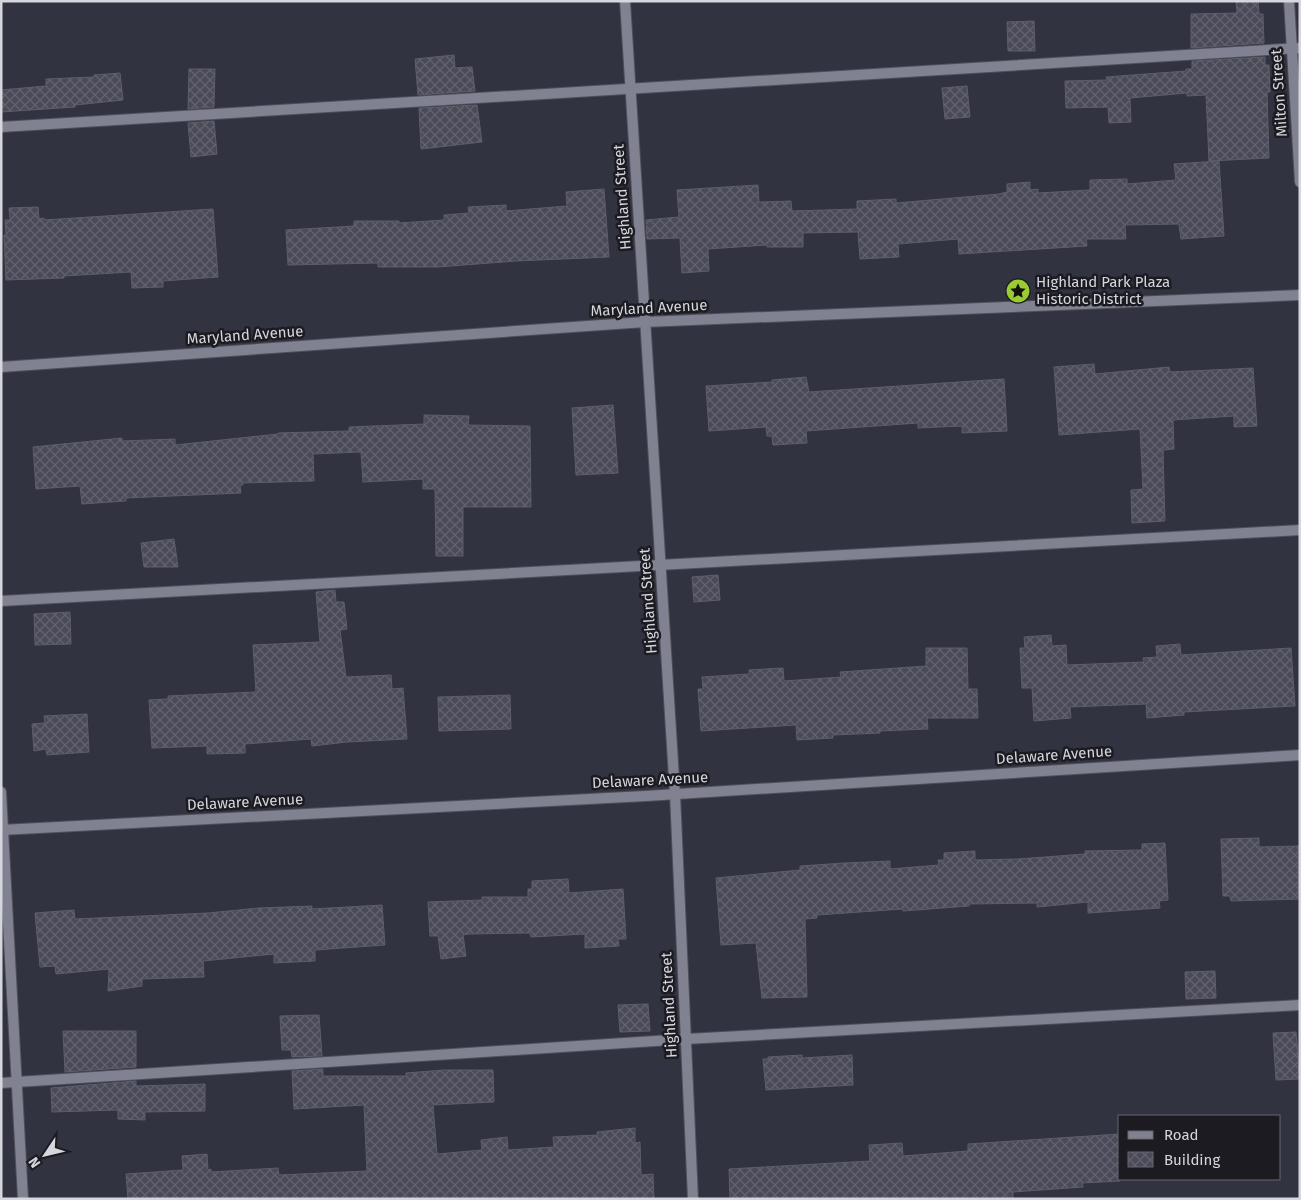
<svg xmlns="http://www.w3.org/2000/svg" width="1301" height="1200" font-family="'Fira Sans',sans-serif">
	<defs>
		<pattern id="building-cross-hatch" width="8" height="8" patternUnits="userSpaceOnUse" patternTransform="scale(1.25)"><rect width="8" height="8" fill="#4a4a58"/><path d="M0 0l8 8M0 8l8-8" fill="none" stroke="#636370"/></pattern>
	</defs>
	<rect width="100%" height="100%" fill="#323340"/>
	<g fill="url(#building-cross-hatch)" stroke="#5d5e6c">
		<polygon points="1236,1 1258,1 1259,14 1263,14 1264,43 1191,48 1191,14 1237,13"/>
		<polygon points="1034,21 1035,51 1008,51 1007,22"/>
		<polygon points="454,55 455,68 472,67 475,91 418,95 415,59"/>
		<polygon points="1265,57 1265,65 1269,65 1270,92 1267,92 1269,158 1209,161 1206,95 1187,96 1187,93 1130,98 1131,122 1109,123 1108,107 1066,108 1065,81 1107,80 1106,77 1186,71 1186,69 1192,69 1192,61"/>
		<polygon points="189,69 215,69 214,107 188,109"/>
		<polygon points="120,73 123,100 75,105 75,107 1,112 1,90 46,86 46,79 94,77 94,75"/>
		<polygon points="967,86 970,117 945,119 942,88"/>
		<polygon points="477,105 482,142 421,149 419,108"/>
		<polygon points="214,121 217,154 191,157 188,123"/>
		<polygon points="1219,161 1224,236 1181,239 1179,224 1125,225 1126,239 1086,239 1087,246 959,254 958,239 898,244 899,257 860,259 858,232 803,233 803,247 767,247 767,245 708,249 709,271 682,273 680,238 647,239 646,220 679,217 677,190 758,185 759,202 791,201 792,211 857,209 857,201 896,199 896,203 999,194 1007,192 1007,184 1030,182 1030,190 1038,189 1038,193 1090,190 1090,180 1127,179 1127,184 1176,180 1174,164"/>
		<polygon points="604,189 609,257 516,261 438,267 378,267 378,263 288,265 286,230 354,226 354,221 399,221 399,223 444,220 444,215 469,213 468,207 506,205 506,211 567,206 566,192"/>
		<polygon points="38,207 39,219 44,218 44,220 213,209 218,277 163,281 163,287 132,288 131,272 64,276 64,278 6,280 4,235 6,235 5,220 10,220 9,208"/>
		<polygon points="1094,364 1095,374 1169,367 1170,372 1253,368 1257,426 1234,427 1234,416 1173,420 1174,449 1163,450 1165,521 1132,523 1131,490 1143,489 1140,429 1059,435 1054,367"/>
		<polygon points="806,377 809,392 1004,379 1007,431 962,433 962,426 918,428 918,423 806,431 807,443 773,445 772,436 767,436 766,427 709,431 706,386 772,382 772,380"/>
		<polygon points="613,405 618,473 576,475 572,408"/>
		<polygon points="424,415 469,416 468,425 530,426 531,507 463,507 463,556 436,556 435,489 423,489 423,479 363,482 361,452 313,454 314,481 242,483 243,485 240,485 241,493 126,498 126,501 82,504 80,486 36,489 33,447 122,438 122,441 175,439 175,445 278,434 278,433 349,431 349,427 424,424"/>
		<polygon points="174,539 178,567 144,567 141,543"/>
		<polygon points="718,575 720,600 694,602 692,577"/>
		<polygon points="335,590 336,602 344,602 347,629 340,630 346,677 391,675 392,689 403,688 407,739 347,742 312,746 311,739 245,744 245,753 207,754 207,746 152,748 149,700 168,699 168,696 256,692 253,645 320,642 316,592"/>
		<polygon points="70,612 71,644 35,645 34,614"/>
		<polygon points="1051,635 1052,646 1066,645 1067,665 1144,662 1143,658 1157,657 1156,646 1180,644 1181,655 1291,648 1295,706 1184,712 1184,715 1147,718 1146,704 1070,707 1071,718 1034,721 1032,688 1022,688 1020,648 1025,648 1024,637"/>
		<polygon points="926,648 967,648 968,689 977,689 978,718 927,718 928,729 880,731 880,733 833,735 833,738 797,740 796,725 701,731 698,689 703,689 702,677 749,674 749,670 783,668 784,681 841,677 840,672 926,666"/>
		<polygon points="510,695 511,729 439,731 438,697"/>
		<polygon points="87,714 89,752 47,755 46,749 34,751 32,724 45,723 44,716"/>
		<polygon points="1259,838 1259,847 1300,846 1300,899 1231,901 1230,896 1223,896 1221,839"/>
		<polygon points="1165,843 1168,900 1159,901 1160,908 1088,913 1088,902 1037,907 1037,903 969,904 969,906 903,911 903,909 817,915 817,918 805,919 807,997 762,998 756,943 721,945 716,878 800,870 800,866 845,863 890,861 890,869 939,865 938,860 944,860 944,853 975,851 975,860 1018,859 1085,854 1085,851 1142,850 1142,844"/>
		<polygon points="568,879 569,893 623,889 626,939 618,939 619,946 585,948 585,934 531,937 530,933 469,934 463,935 466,956 441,959 438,936 430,936 428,902 482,900 482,897 528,897 528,889 532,889 532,881"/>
		<polygon points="382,905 385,945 315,950 315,961 274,963 274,954 203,961 204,977 142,979 142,986 108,991 109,969 56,974 55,966 40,967 35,913 74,910 75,919 208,913 259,908 312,906 312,909"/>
		<polygon points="1215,971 1216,998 1186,999 1185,972"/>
		<polygon points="648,1004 650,1031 620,1032 618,1005"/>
		<polygon points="319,1015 322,1056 292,1057 291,1050 282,1050 280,1016"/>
		<polygon points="63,1031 136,1031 136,1067 65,1072"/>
		<polygon points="1296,1032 1300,1079 1276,1080 1273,1033"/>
		<polygon points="802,1055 802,1058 852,1055 853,1085 766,1090 763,1059 768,1059 768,1057"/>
		<polygon points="323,1069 323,1076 406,1076 406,1073 444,1070 493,1070 494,1102 433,1105 437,1154 482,1150 481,1140 507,1137 508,1150 554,1147 553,1137 598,1135 597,1132 635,1128 635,1143 640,1142 641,1175 653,1174 654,1199 128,1199 126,1174 183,1170 182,1156 207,1154 208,1170 211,1169 211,1172 278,1168 279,1175 367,1171 364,1105 294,1109 292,1071"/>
		<polygon points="136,1081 136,1086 205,1084 205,1111 145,1112 145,1120 118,1119 118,1110 52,1112 51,1088"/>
		<polygon points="1120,1134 1120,1181 1082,1183 1083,1187 1013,1192 1013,1199 730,1199 729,1169 870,1161 869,1145 902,1143 903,1156 968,1151 968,1144"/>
	</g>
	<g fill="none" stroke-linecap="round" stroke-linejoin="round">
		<defs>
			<g id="lane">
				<polyline points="1,127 1300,48"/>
				<polyline points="1,601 1300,530"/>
				<polyline points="1,1083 686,1039 1300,1005"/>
			</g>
			<g id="street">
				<polyline points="625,1 675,794 693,1199"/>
				<polyline points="1289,1 1300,182"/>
				<polyline points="1,367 645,322 1300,295"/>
				<polyline points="1,792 23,1199"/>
				<polyline points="1,830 646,796 1300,755"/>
			</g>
		</defs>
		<use href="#lane" stroke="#4f4f5a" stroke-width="12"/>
		<use href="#street" stroke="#4f4f5a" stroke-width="12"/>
		<use href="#lane" stroke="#818291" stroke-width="10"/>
		<use href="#street" stroke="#818291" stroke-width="10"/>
	</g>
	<defs>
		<symbol id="sight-disc" viewBox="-11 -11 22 22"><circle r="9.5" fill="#9bcb32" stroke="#1b1b21"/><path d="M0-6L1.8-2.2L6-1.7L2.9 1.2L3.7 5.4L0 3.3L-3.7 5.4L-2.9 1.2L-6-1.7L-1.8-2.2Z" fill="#111"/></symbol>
	</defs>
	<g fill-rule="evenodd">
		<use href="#sight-disc" x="1004" y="277" width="28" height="28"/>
	</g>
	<g text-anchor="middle" stroke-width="5" stroke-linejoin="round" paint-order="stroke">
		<g font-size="15" fill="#d6d6de" stroke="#1b1b21">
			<text transform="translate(1279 93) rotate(-94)" y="5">Milton Street</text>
			<text transform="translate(622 197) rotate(-94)" y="5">Highland Street</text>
			<text transform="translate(649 308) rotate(-3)" y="5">Maryland Avenue</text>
			<text transform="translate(245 335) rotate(-4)" y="5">Maryland Avenue</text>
			<text transform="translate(648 601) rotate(-94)" y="5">Highland Street</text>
			<text transform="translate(1054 755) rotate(-4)" y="5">Delaware Avenue</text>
			<text transform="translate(650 780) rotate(-3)" y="5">Delaware Avenue</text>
			<text transform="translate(245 802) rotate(-3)" y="5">Delaware Avenue</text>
			<text transform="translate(669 1005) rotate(-93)" y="5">Highland Street</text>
		</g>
		<g font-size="15" fill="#d6d6de" stroke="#1b1b21" text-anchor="start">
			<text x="1036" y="287">Highland Park Plaza<tspan x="1036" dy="17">Historic District</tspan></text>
		</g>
	</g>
	<rect width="1301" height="1200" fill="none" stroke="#d6d6de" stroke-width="5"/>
	<rect x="1118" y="1115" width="162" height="65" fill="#1b1b21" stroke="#66666d"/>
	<rect x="1128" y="1131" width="25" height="8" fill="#818291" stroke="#66666d"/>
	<text x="1164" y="1140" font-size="15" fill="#d6d6de">Road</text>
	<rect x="1128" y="1152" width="25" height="15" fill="url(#building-cross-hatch)" stroke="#66666d"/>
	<text x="1164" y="1165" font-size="15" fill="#d6d6de">Building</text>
	<g transform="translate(45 1155) rotate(235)" stroke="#1b1b21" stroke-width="4" paint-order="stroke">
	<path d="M0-4L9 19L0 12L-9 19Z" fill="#d6d6de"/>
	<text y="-8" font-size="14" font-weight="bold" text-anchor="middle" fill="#d6d6de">N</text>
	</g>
</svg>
